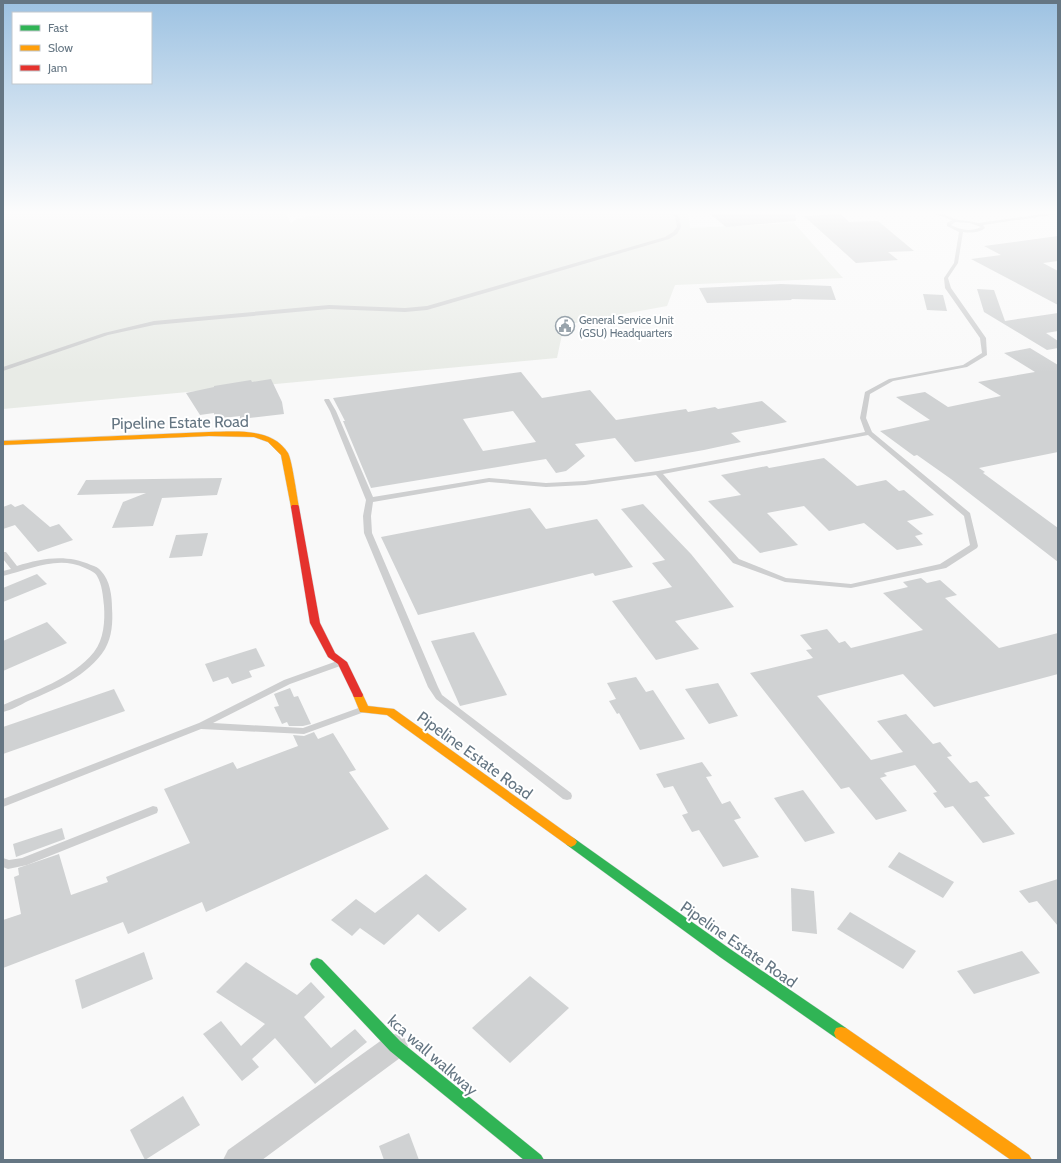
<svg xmlns="http://www.w3.org/2000/svg" width="1061" height="1163" font-family="Cabin,sans-serif">
	<rect width="100%" height="100%" fill="#f9f9f9"/>
	<polygon fill="#e8ebe6" points="3,211 285,211 291,223 298,218 345,211 688,211 690,228 794,223 843,278 675,285 667,306 564,325 557,358 3,409"/>
	<g fill="#d0d2d3" fill-rule="evenodd">
		<polygon points="705,210 795,210 796,221 726,227"/>
		<polygon points="841,214 849,222 878,221 914,251 888,252 898,260 856,263 804,216"/>
		<polygon points="1058,236 1058,261 1043,263 1058,271 1058,305 971,259 1001,255 984,246"/>
		<polygon points="781,284 831,286 836,300 791,299 792,300 707,303 699,288"/>
		<polygon points="977,289 994,290 1005,321 1058,313 1058,331 1046,333 1058,341 1058,348 1047,350 984,312"/>
		<polygon points="923,294 943,295 947,311 927,310"/>
		<polygon points="1030,348 1058,365 1058,452 979,468 985,472 983,473 1058,528 1058,562 951,479 917,455 914,456 880,431 930,420 896,397 925,392 948,407 1001,396 978,382 1035,372 1004,353"/>
		<path d="M521,372l21,26 48,-8 26,30 70,-11 2,3 27,-5 3,2 44,-8 25,21 -56,11 10,9 -37,8 -69,12 -20,-24 -40,6 10,12 -19,15 -10,2 -10,-14 -175,29 -28,-67h2l-12,-23zM513,411l23,31 -53,9 -20,-32z"/>
		<polygon points="271,379 282,402 284,414 240,419 240,416 214,419 214,413 200,415 186,393 214,387 214,386 251,380 252,382"/>
		<polygon points="824,458 857,486 886,480 899,491 904,490 934,515 907,521 923,534 915,536 923,545 897,550 864,523 829,531 804,506 767,513 798,545 760,553 708,501 741,495 721,475 767,466 769,468"/>
		<polygon points="222,478 217,495 162,498 153,526 112,528 123,502 146,493 77,495 86,480"/>
		<polygon points="11,504 15,507 23,504 50,527 59,524 73,540 38,552 15,525 3,529 3,507"/>
		<polygon points="643,504 691,554 734,607 675,621 699,649 656,660 612,601 672,587 652,563 665,560 621,509"/>
		<polygon points="530,508 546,529 597,519 633,567 595,576 593,573 418,615 381,537"/>
		<polygon points="208,533 202,556 169,558 176,535"/>
		<polygon points="37,574 47,584 3,602 3,588"/>
		<polygon points="921,578 927,583 940,580 957,595 945,598 999,648 1058,633 1058,674 934,707 903,674 817,696 818,697 871,760 903,752 877,721 906,714 933,744 940,742 952,756 947,757 970,783 977,781 990,796 984,797 1015,834 983,843 953,806 945,808 933,793 937,792 915,765 884,773 887,776 880,778 907,811 876,820 849,787 841,789 750,673 813,658 806,650 812,649 800,635 827,629 839,643 845,641 851,648 923,630 883,593 908,587 903,582"/>
		<polygon points="47,622 67,643 3,671 3,641"/>
		<polygon points="474,632 507,695 460,706 431,641"/>
		<polygon points="256,648 265,666 249,671 252,677 232,684 228,677 213,682 205,664"/>
		<polygon points="636,677 646,692 653,690 685,739 640,750 619,713 617,714 609,701 616,699 607,683"/>
		<polygon points="718,683 738,716 709,724 685,689"/>
		<polygon points="290,688 294,697 298,696 311,724 303,726 289,726 287,722 282,724 274,707 279,706 274,694"/>
		<polygon points="114,689 125,711 3,754 3,727"/>
		<polygon points="314,732 318,739 333,733 356,770 349,772 389,829 206,912 202,902 128,934 123,922 3,968 3,920 21,914 14,877 19,875 18,868 59,854 71,895 108,882 106,877 190,843 164,789 233,762 237,769 298,746 293,735 304,736"/>
		<polygon points="702,762 712,776 706,777 722,804 730,801 741,818 734,820 759,857 723,867 699,830 692,832 682,815 688,813 673,786 664,788 656,774"/>
		<polygon points="803,790 835,833 805,842 774,798"/>
		<polygon points="62,828 65,839 16,857 13,844"/>
		<polygon points="899,852 954,882 943,898 888,867"/>
		<polygon points="426,874 467,909 439,932 418,914 384,945 360,928 352,936 331,920 356,899 375,913"/>
		<polygon points="1058,879 1058,926 1037,901 1029,903 1019,891"/>
		<polygon points="791,888 814,891 817,934 792,931"/>
		<polygon points="850,912 916,951 903,969 837,929"/>
		<polygon points="1022,951 1040,973 974,994 957,971"/>
		<polygon points="144,952 153,979 82,1009 75,980"/>
		<polygon points="246,962 297,995 311,982 325,997 304,1017 331,1048 355,1029 367,1042 315,1084 275,1038 252,1059 259,1067 242,1081 203,1034 221,1021 241,1046 265,1024 216,992"/>
		<polygon points="530,976 569,1008 510,1063 472,1028"/>
		<polygon points="183,1096 200,1125 145,1160 130,1130"/>
		<polygon points="409,1133 419,1160 384,1160 379,1146"/>
	</g>
	<g fill="none" stroke-linecap="round" stroke-linejoin="round">
		<defs>
			<g id="fast">
				<polygon points="571,837 575,839 730,949 846,1028 848,1033 846,1038 841,1039 836,1038 720,957 567,845 565,842 567,839"/>
				<polygon points="317,958 322,960 400,1041 541,1155 544,1160 524,1160 390,1051 312,968 310,964 312,960"/>
			</g>
			<g id="slow">
				<path d="M209,432c26,0 63,-5 79,21 4,7 9,44 11,54l-1,2h-6l-1,-2 -10,-52 -13,-13 -14,-5 -45,-1 -206,9v-4z"/>
				<polygon points="358,692 362,693 368,706 394,709 575,839 577,842 575,845 571,847 567,845 387,715 360,712 353,695 354,693"/>
				<polygon points="841,1027 846,1028 1029,1155 1032,1160 1011,1160 836,1038 834,1033 836,1028"/>
			</g>
			<polygon id="jam" points="292,505 298,505 299,507 320,623 335,653 347,662 363,695 362,697 354,697 338,664 328,657 310,623 291,507"/>
		</defs>
		<use href="#fast" stroke="#d5d6d7" stroke-width="1"/>
		<use href="#slow" stroke="#d5d6d7" stroke-width="1"/>
		<use href="#jam" stroke="#d5d6d7" stroke-width="1"/>
		<g fill="#cecfd0" fill-rule="evenodd">
			<polygon points="670,211 674,211 679,217 681,227 677,234 669,239 427,310 405,312 329,309 154,325 108,335 3,371 3,367 104,333 154,321 329,305 405,308 427,306 665,237 673,232 677,227 675,217"/>
			<path d="M927,211c10,-2 21,6 31,9 7,1 13,1 20,3l80,-11v2l-75,11 2,3c-6,5 -14,5 -22,4l-5,31 -10,15 3,10 35,50 1,17 -20,12 -74,14 -23,13 -4,24 6,14 98,81 8,33 -1,2 -31,20 -95,20 -66,-6 -52,-19 -77,-88 -71,10 -39,2 -57,-5 -116,20 -2,14 1,17 66,154 4,8 129,98 1,3 -1,3 -4,1 -4,-1 -127,-100 -8,-12 -64,-154 -1,-17 3,-16 -36,-89 -6,-11 1,-1h4l7,12 37,86 116,-19 57,5 39,-2 73,-10 207,-39 -5,-14 5,-26 24,-13 74,-14 19,-12 -2,-15 -35,-50 -1,-10 10,-15 5,-31 -12,-6v-3l5,-3zM955,222l15,1 11,4c-10,5 -21,3 -30,-2zM868,435l96,81 6,29 -30,19 -89,20 -65,-6 -47,-19 -76,-85z"/>
			<path d="M3,552h3l11,14c25,-8 50,-12 74,-1 4,1 8,3 10,6 9,9 11,25 11,37 1,14 0,29 -7,41 -17,27 -49,40 -77,52 -8,4 -16,9 -25,11v-7c31,-14 69,-26 91,-53 10,-13 11,-31 10,-46 -1,-10 -2,-22 -7,-30 -2,-4 -8,-6 -12,-8 -28,-13 -55,2 -82,8v-5l8,-2 -8,-10z"/>
			<polygon points="340,660 343,661 344,663 343,665 290,684 213,723 303,728 364,706 367,707 369,709 367,711 304,734 201,729 3,807 3,799 199,723 284,680"/>
			<polygon points="153,806 157,807 158,810 157,813 27,865 8,869 3,867 3,858 9,860 22,858"/>
		</g>
		<polygon fill="#cecfd0" fill-rule="evenodd" points="395,1034 404,1037 408,1046 404,1055 262,1160 223,1160 228,1150 386,1037"/>
		<use href="#fast" fill="#30b455" fill-rule="evenodd"/>
		<use href="#slow" fill="#ff9f0a" fill-rule="evenodd"/>
		<use href="#jam" fill="#e5322d" fill-rule="evenodd"/>
	</g>
	<linearGradient id="sky" x2="0" y2="1"><stop stop-color="#9dc2e2"/><stop offset="0.57" stop-color="#fcfcfc"/><stop offset="1" stop-color="#fcfcfc" stop-opacity="0"/></linearGradient>
	<rect width="1061" height="373" fill="url(#sky)"/>
	<defs>
		<symbol id="civic-ring" viewBox="-11 -11 22 22"><circle r="9.5" fill="#fff" stroke="#99a4ac" stroke-width="1.5"/><path d="M-.6-6.5H3V-4.5H.6V-3L4-1V1h2V6H-6V1h2V-1L-.6-3ZM-1.2 2.5V6h2.4V2.5Z" fill="#99a4ac"/></symbol>
	</defs>
	<g fill-rule="evenodd">
		<use href="#civic-ring" x="554" y="315" width="22" height="22"/>
	</g>
	<g text-anchor="middle" stroke-width="4" stroke-linejoin="round" paint-order="stroke">
		<g font-size="11" fill="#657683" stroke="#fff" text-anchor="start">
			<text x="579" y="324">General Service Unit<tspan x="579" dy="13">(GSU) Headquarters</tspan></text>
		</g>
		<g font-size="16" fill="#657683" stroke="#fff">
			<text transform="translate(180 422) rotate(-1)" y="6">Pipeline Estate Road</text>
			<text transform="translate(475 755) rotate(36)" y="6">Pipeline Estate Road</text>
			<text transform="translate(739 944) rotate(35)" y="6">Pipeline Estate Road</text>
			<text transform="translate(433 1055) rotate(41)" y="6">kca wall walkway</text>
		</g>
	</g>
	<rect width="1061" height="1163" fill="none" stroke="#657683" stroke-width="8"/>
	<rect x="12" y="12" width="140" height="72" fill="#ffffff" stroke="#c1c8cd"/>
	<rect x="20" y="25" width="20" height="6" fill="#30b455" stroke="#c1c8cd"/>
	<text x="48" y="32" font-size="12" fill="#657683">Fast</text>
	<rect x="20" y="45" width="20" height="6" fill="#ff9f0a" stroke="#c1c8cd"/>
	<text x="48" y="52" font-size="12" fill="#657683">Slow</text>
	<rect x="20" y="65" width="20" height="6" fill="#e5322d" stroke="#c1c8cd"/>
	<text x="48" y="72" font-size="12" fill="#657683">Jam</text>
</svg>
